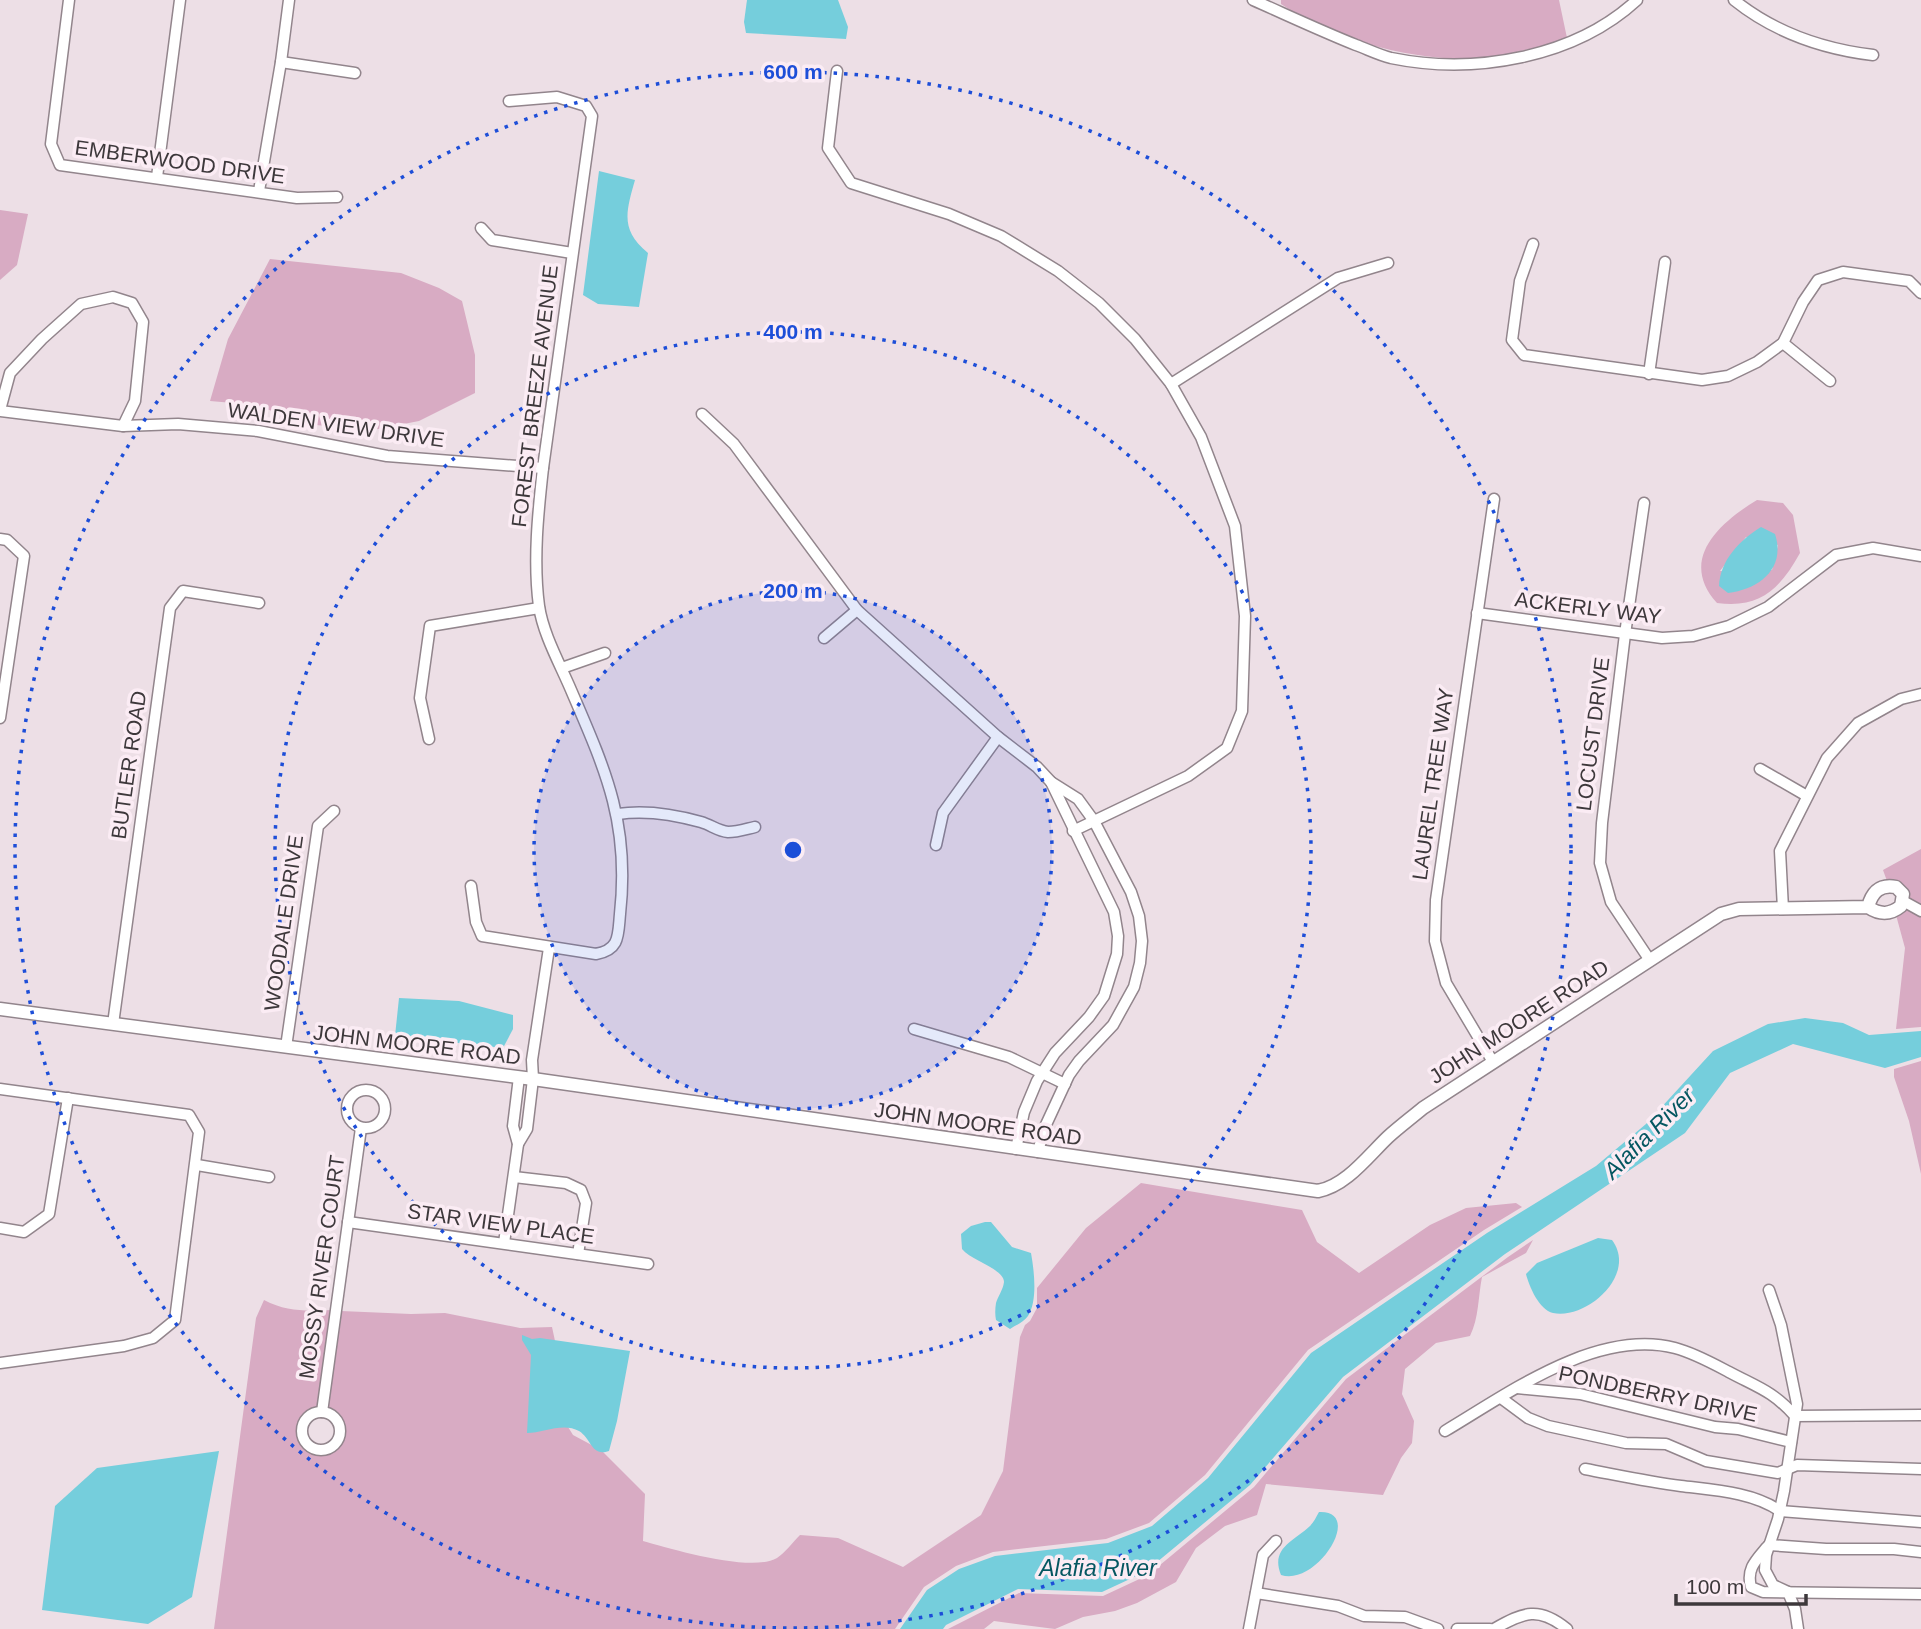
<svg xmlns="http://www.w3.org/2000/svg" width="1921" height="1629" font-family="Helvetica,sans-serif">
	<rect width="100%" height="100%" fill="#eddfe6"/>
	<g fill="#d8abc3" fill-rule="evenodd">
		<path d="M1281,0h278l8,38c-11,6 -24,8 -37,11 -15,3 -31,8 -47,9 -66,5 -147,-17 -202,-54z"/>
		<polygon points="0,210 28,214 17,265 0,280"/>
		<polygon points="270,259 401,273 439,288 462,301 475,355 475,393 419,421 373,430 304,424 257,405 210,401 228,339"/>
		<path d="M1757,500l26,3 10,12 7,38c-20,36 -40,56 -83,50 -39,-43 2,-80 40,-103zM1746,537l32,8 -6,25 -52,1z"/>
		<polygon points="1921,849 1921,1027 1896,1029 1905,948 1896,915 1906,908 1887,881 1883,870"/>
		<polygon points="1921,1061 1921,1174 1909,1121 1894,1077 1894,1069"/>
		<path d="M1141,1183l161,27 15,32 42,31 71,-48 36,-17 50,-5 6,4 -38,23 -176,120 -103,125 -56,48 -43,16 -113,13 -37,14 -32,21 -29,42h-681l42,-311 8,-18c23,12 42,11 67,10l-13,98 -11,4 -9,14 2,17c21,26 56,6 41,-25l-13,-9 13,-98 70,3 34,-1 75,15 32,-1 11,51 -3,36 13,21 28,15 44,44 -2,47c28,8 109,32 134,17 8,-5 16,-16 23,-23l38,3 65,29 78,-52 22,-44 17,-134 5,-12 5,-4 7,-13v-20l49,-60z"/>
		<path d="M1533,1240l-7,13 -44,24c-4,20 -3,41 -12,59l-34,7 -31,26 -3,25 12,27 -2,22 -11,15 -18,37 -117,-11 -9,31 -32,11 -29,22 -20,34 -39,21 -22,8 -32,6 -28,12 -61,-8 -10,8h-36l71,-36 84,3 45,-21 106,-88 92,-108 162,-122z"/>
	</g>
	<g fill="#75cedc">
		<polygon points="747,0 838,0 848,27 846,39 746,33 744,22"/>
		<path d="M599,171l36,9c-9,32 -15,50 13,73l-9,54 -41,-3 -15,-9z"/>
		<path d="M1761,527l14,7c11,34 -15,55 -47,59l-9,-7c1,-26 21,-46 42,-59z"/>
		<polygon points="399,998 459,1001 513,1015 513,1029 503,1048 395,1036"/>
		<polygon points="1805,1018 1843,1023 1869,1035 1921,1031 1921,1057 1885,1068 1793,1044 1730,1073 1685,1133 1505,1254 1343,1377 1250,1485 1145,1572 1102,1592 1018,1589 946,1625 943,1629 900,1629 927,1590 959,1569 995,1556 1108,1543 1152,1526 1208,1478 1311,1353 1487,1233 1596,1166 1646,1124 1713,1051 1768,1024"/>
		<path d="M985,1222h6l21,25 19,6c3,17 7,47 -3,63 -4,6 -12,9 -18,13l-14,-9c-1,-5 -1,-11 0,-17 2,-7 7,-13 8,-21 0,-13 -32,-21 -42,-33l-1,-15 10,-8z"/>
		<path d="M1598,1238l14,2c26,35 -26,80 -59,73 -14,-3 -24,-27 -27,-39l11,-11z"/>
		<path d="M522,1335l10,4 8,-1 90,13 -13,70 -8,30c-18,6 -17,-12 -30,-20 -16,-9 -36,2 -52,2l4,-78 -9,-15z"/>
		<polygon points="219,1451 192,1597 148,1624 42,1610 55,1506 97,1468"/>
		<path d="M1319,1512c46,-2 -2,75 -38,63 -11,-27 13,-34 29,-49 4,-4 6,-9 9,-14z"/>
	</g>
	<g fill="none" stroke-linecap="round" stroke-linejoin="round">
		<defs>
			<g id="minor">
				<polyline points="69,0 51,144 60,165 297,198 337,197"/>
				<path d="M1253,0c34,15 68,31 103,45 11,4 23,10 35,13 83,17 183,0 246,-58"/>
				<path d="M1734,0c40,32 89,49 139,55"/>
				<polyline points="281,62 355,73"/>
				<polyline points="837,71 828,148 851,183 949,214 1001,236 1058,271 1099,303 1135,339 1171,384 1201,437 1235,526 1245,616 1242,711 1227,748 1188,776 1073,831"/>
				<polyline points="157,177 180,0"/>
				<polyline points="259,191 281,62 289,0"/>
				<polyline points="481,228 492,240 572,253"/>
				<polyline points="1533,244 1520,281 1512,340 1524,355 1702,380 1728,376 1757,362 1783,343 1803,302 1818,280 1843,272 1909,281 1921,293"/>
				<polyline points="1783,343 1830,381"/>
				<polyline points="1649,374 1665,262"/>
				<polyline points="1171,384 1338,278 1388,263"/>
				<polyline points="0,410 10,373 42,339 81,304 113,297 132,303 143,322 135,401 123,426"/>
				<polyline points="0,411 123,426 178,424 258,431 387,456 543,468"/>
				<polyline points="702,414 734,444 857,610 998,737 1037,767 1051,782 1078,799 1094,821 1131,892 1139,916 1142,941 1140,963 1134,987 1113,1025 1079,1061 1069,1075 1044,1129 1038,1152"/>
				<polyline points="1644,503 1625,634 1602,823 1600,863 1611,902 1649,959"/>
				<polyline points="0,539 7,540 24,556 0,718"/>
				<polyline points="1477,613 1662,638 1693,636 1729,626 1768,607 1836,555 1873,548 1921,556"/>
				<polyline points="824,638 857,610"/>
				<polyline points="562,668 605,653"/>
				<polyline points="429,739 420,698 430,626 539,608"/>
				<polyline points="1760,769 1807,796"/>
				<path d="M618,814c26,-4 58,1 83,8 10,3 17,9 27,10 9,0 18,-3 27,-5"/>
				<polyline points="936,845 943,813 998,737"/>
				<path d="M471,886l5,36 6,14 114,18c24,-4 22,-19 24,-40 10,-90 -14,-143 -49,-224 -11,-26 -28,-56 -32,-84 -6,-45 -1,-93 4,-138l49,-352 -6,-10 -29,-9 -48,4"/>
				<polyline points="1903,901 1921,911"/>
				<polyline points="1783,909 1780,851 1827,758 1858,723 1901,699 1921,694"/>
				<polyline points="113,1024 170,608 183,591 259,603"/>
				<polyline points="914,1029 1009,1057 1065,1084"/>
				<polyline points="286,1047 318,826 334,811"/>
				<polyline points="1493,1062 1446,983 1435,941 1436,900 1494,499"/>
				<polyline points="0,1089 189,1115 199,1132 175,1320 153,1338 124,1346 0,1363"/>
				<circle cx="366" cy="1109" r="19"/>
				<polyline points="518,1144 527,1129 533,1079 532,1060 549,948"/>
				<polyline points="1016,1149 1024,1112 1037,1081 1055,1053 1089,1017 1104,996 1117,954 1118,936 1114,912 1051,782"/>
				<polyline points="197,1165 269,1177"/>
				<polyline points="514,1177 566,1183 581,1190 586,1203 578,1254"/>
				<polyline points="348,1222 648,1264"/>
				<polyline points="0,1228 24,1232 49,1214 68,1098"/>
				<polyline points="504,1243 518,1144 513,1126 519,1077"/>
				<polyline points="1769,1290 1781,1325 1797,1404 1784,1491 1778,1519 1766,1555 1765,1570 1773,1585 1788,1592"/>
				<polyline points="1517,1388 1580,1394 1715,1427 1738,1429 1791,1442"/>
				<polyline points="1501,1398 1528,1418 1548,1426 1626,1443 1666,1444 1706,1461 1778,1473 1797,1465 1921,1469"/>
				<circle cx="321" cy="1431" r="19"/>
				<polyline points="322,1412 361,1128"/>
				<path d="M1445,1431c64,-38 152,-103 230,-83 19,5 37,15 54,24 28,15 44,19 66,44l126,-1"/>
				<path d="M1585,1469c32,6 64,13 96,17 32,4 72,6 99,25l141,11"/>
				<polyline points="1769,1545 1826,1549 1894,1549 1921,1552"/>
				<path d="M1767,1547c-11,13 -21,22 -16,40l12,5 158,2"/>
				<polyline points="1788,1592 1795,1609 1798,1629"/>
				<polyline points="1256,1593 1338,1606 1364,1616 1405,1617 1438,1629"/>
				<polyline points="1249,1629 1263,1555 1276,1541"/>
				<polyline points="1457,1629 1490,1629"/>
				<path d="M1494,1629c30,-17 45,-23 73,0"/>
			</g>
			<path id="tertiary" d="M0,1009l533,70 785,112c28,-5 50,-35 70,-54 11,-10 23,-19 35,-29l298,-194 18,-5 129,-2c12,8 22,8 33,-1l2,-12 -7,-7c-16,-3 -24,5 -28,20"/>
		</defs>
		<use href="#minor" stroke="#92858c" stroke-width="13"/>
		<use href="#tertiary" stroke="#92858c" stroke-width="15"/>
		<use href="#minor" stroke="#fff" stroke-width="10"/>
		<use href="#tertiary" stroke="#fff" stroke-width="12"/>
	</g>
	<circle cx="793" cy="850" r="259" fill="#1d4ed8" fill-opacity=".12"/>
	<g fill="none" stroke="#1d4ed8" stroke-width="3.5" stroke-dasharray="3.5 7">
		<circle cx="793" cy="850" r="259"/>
		<circle cx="793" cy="850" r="518"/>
		<circle cx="793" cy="850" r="778"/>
	</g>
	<g text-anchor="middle" stroke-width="7" stroke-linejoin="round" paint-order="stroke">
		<g font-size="21" fill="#3d383b" stroke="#fbecf4">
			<text transform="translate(180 162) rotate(8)" y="7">EMBERWOOD DRIVE</text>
			<text transform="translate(535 396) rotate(-83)" y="7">FOREST BREEZE AVENUE</text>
			<text transform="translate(336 425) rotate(8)" y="7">WALDEN VIEW DRIVE</text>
			<text transform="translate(1588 608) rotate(7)" y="7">ACKERLY WAY</text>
			<text transform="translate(1593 734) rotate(-83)" y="7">LOCUST DRIVE</text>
			<text transform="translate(129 765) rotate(-82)" y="7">BUTLER ROAD</text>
			<text transform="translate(1433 784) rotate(-82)" y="7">LAUREL TREE WAY</text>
			<text transform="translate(284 923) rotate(-82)" y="7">WOODALE DRIVE</text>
			<text transform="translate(1519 1022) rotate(-33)" y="7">JOHN MOORE ROAD</text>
			<text transform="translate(417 1045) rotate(7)" y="7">JOHN MOORE ROAD</text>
			<text transform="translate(978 1124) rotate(8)" y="7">JOHN MOORE ROAD</text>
			<text transform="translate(501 1224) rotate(8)" y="7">STAR VIEW PLACE</text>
			<text transform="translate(322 1267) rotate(-82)" y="7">MOSSY RIVER COURT</text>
			<text transform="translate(1658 1394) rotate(12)" y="7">PONDBERRY DRIVE</text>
		</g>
		<g font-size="23" font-style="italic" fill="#055761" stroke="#fbecf4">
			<text transform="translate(1649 1133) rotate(-45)" y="8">Alafia River</text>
			<text x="1098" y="1576">Alafia River</text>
		</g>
	</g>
	<circle cx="793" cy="850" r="10" fill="#1d4ed8" stroke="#fbecf4" stroke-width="3.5"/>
	<g font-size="21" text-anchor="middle" font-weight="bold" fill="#1d4ed8" stroke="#fbecf4" stroke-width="7" stroke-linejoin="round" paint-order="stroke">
		<text x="793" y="79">600 m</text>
		<text x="793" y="339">400 m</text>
		<text x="793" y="598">200 m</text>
	</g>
	<path d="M1676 1594v10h130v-10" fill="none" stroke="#3d383b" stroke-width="3.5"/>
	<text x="1686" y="1594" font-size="21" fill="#3d383b" stroke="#fbecf4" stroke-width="5" paint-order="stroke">100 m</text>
</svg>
